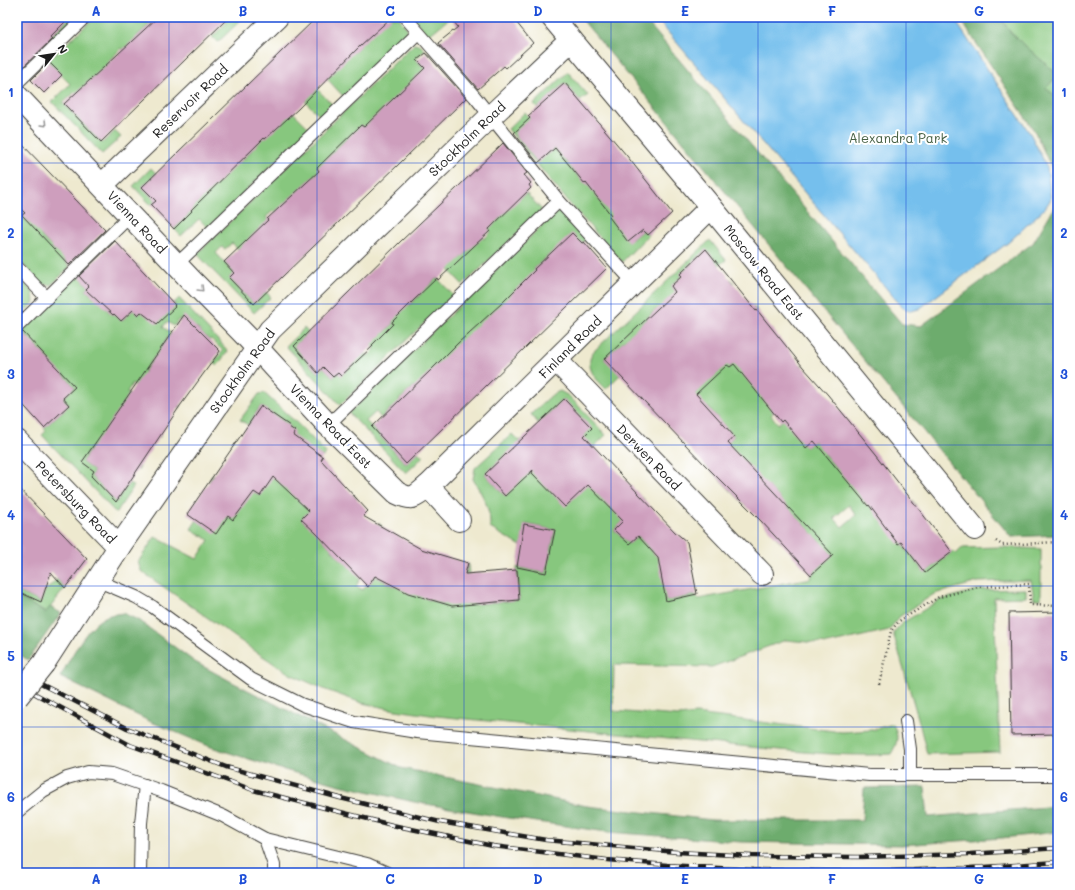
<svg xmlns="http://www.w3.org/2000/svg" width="1075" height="890" font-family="Mali,sans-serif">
	<rect width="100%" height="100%" fill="#fff"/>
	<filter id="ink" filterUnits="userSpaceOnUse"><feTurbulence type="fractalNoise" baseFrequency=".025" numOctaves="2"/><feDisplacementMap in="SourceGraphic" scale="8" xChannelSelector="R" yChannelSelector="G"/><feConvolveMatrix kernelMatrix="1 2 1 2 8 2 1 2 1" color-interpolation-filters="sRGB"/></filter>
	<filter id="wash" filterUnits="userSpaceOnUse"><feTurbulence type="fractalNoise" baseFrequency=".012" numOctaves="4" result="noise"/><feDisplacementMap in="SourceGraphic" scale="16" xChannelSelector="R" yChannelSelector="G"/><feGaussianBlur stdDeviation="0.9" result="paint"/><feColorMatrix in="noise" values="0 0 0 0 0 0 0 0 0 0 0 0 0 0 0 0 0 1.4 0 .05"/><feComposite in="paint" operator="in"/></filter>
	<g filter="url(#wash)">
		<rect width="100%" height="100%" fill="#eee9cf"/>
		<g fill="#87c77e" stroke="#52724d" fill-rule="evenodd">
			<polygon points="67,17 77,17 53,40 50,37 68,19"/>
			<polygon points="95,17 160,17 150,29 148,26 137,36 140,39 125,52 122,48 108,61 119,74 98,78 95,75 91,78 94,82 87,104 75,92 63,103 102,143 115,131 121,137 102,154 52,102 70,84 48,61"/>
			<polygon points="223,17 237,17 240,21 218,42 212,37 227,22"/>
			<polygon points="388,17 398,17 407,28 406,36 343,96 317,68 354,52"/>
			<polygon points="413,17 451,17 428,36"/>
			<polygon points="1000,17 1058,17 1058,99 1046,88 1058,75 1011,33"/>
			<polygon points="414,44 420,45 425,50 416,59 434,79 364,127 361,125 359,152 346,139 333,152 345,165 319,171 275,213 273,211 266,217 278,230 248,259 232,243 225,249 222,247 216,253 234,273 229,278 254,304 266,292 271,297 254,313 197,254"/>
			<polygon points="568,72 588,95 580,101 565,83 538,108 534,104"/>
			<polygon points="317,89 334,106 322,118 294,90"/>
			<polygon points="293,112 310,129 287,150 208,228 199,219 181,236 174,229 189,214 178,203 231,152 241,162 252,150 250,147"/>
			<polygon points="525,112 539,130 585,184 597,175 632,239 643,230 648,235 622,262 570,204 508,129"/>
			<polygon points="151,168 156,173 142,187 156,201 151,205 133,186"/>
			<polygon points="509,188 519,199 526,193 542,210 463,285 437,257 460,259 467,253 480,235 484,239 491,232 478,217 497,221 510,208 500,197"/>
			<polygon points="17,198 25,213 22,215 31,224 51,226 41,236 55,251 73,250 64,260 70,267 51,285 41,284 17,258"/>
			<polygon points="556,212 562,213 586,239 582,243 549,255 534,269 544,280 504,301 492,313 424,396 414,386 399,400 410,411 401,419 391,408 381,418 376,412 366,421 406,464 418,452 423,457 406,473 349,413"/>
			<path d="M710,240l16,20 -7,5 -13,-15 -26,24 2,2 -11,10 17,21 16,-5 27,-23 3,4 -27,21 21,25 26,-22 3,3 -26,22 -8,27 7,8 17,-13 15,42 39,-32 2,3 -26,22 -2,22 -4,4 7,9 16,-14 12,38 13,-11 36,-8 -31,25 12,14 10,-8 45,57 21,-17 4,5 -22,16 13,16 -5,7 8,10 6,-5 3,5 -5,5 11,14 28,-22 3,3 6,-6 39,-1 40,2v50h-7l-3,-19 -53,2 -44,12 -35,23 -10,13 -61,14 -42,-4 -74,27 -98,-2 -1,46 66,5 17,-2 146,18 30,-2 21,-6c6,13 5,18 -2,30 -37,3 -74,-1 -111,-4l-343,-34 -41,-6 -34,-7 -36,-13 -36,-16 -35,-23 -114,-80 -3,-9 17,-25 42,22 12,-19 -18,-11 6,-9 31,-4 5,3 6,-7 -2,-11 -28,-20 4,-7 29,21 5,-8 13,9 30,-70 -29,-20 -13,19 -8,-5 19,-26 5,-1 35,32 27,28 -3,4 -12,-8 -2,62 -8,8 5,5 21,-7 25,-23 5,4 -27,25 -6,18 17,19 38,-37 5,5 -19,29 6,4 -15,25 7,4 3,-5 2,1 7,-10 21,11 3,-9 30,10 -3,11 17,5 3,-13 13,5 9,-33 3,37 6,4 42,-4 -2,-33 29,6 9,-43 -30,-6 -4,22 -31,-18c1,-20 -8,-33 -17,-49l2,-11 37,-34 7,7 3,-2 20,22 49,-33 -27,-29 -26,24 -7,-9 22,-20 7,-3 9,5 37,39 -29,28 11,12 18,-16 4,5 10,54 22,-21 3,3 -31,30 15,14 9,-8 16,18 22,-21 -10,68 30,-6 2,4 114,-21 -1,-3 21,-20 -29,-32 -22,20 -5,-6 21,-20 -29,-31 -22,20 -41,-41 29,-29 -15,-16 -9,6 8,-8 -9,-10 -22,-5 11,-11 -10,-11 -49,14 -4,-4 -4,-57 -27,25 16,16 -14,14c-10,-10 -21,-20 -14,-36zM655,310l5,5 -2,26 -16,-18zM516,446l-11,50 -20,-22zM849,505l7,10 -14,12 -8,-9z"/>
			<polygon points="90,264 95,270 83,281 89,287 86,290 93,297 107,283 112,288 137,264 140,267 116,290 106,308 112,315 114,314 121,321 133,310 138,315 163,291 165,293 143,313 175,305 174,303 179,298 228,351 217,366 213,363 223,351 211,339 209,340 196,327 193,330 179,319 174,326 167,322 163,327 171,333 164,343 178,352 168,365 155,356 144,372 157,381 154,386 181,405 179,409 151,390 147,395 132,384 127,392 130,394 133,417 161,436 158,439 130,420 112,447 140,466 138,470 109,450 105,455 92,446 82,462 94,471 91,476 116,502 129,483 134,486 116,513 42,435 46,431 44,428 69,405 63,398 75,387 63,374 22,403 19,400 43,377 38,372 50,361 37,346 25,358 29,338 21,330"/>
			<polygon points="419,275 429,286 437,278 453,295 340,405 286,346 304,328 308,332 294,347 318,373 323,367 333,377 338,373 341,376 351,366 353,340 368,356 375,349 370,343 387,330 393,324 392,322 396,296 407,307 421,294"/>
			<polygon points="17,276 33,292 34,303 17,318"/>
			<polygon points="57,579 65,588 46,613 17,596 17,591 40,602 44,592"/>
			<polygon points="1026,589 1026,597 994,598 1000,752 927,754 918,718 893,633 902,623 940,600 977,590"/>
		</g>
		<g fill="#6dac6d" stroke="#446444">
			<polygon points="580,17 643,17 902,324 921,326 1033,243 1058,201 1052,169 1035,132 959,17 1000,17 1011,33 1058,75 1046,88 1058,99 1058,535 1011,537"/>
			<polygon points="17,596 45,613 50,607 61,613 28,660 17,653"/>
			<path d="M123,613l15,7 57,42 39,21 167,85 186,38 126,14h149l2,-32 61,-1 3,30 130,-11v26l-56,6 -101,7 -160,-3 -134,-10 -105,-15 -88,-15 -74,-17 -63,-17 -66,-21 -62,-26 -89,-44c11,-19 26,-52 47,-61 5,-2 11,-2 16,-3z"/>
		</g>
		<polygon fill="#74bfed" stroke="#486e84" points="655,17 953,17 1031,135 1047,167 1051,199 1045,208 1009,242 919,309 911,311 903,308"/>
		<g id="blocks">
			<g fill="#ce9ebd">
				<polygon points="17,17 70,17 50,37 52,39 17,73"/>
				<polygon points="158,17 229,17 101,142 64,104"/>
				<polygon points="317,17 392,17 361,45 298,109 265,139 264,138 191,210 192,211 174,229 151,205 156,201 142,187"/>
				<polygon points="450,17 512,17 533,43 506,68 504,66 478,89 438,43 458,27"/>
				<polygon points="426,53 466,98 399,164 254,304 229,278 234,273 224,262 268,220 267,219 319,171 317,168 361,125 364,127 425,68 417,60"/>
				<polygon points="49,62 62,75 44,93 31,80"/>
				<polygon points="565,83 627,156 672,213 648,235 643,230 628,242 609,217 611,215 586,183 585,184 555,148 538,163 514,133 530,118 528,116"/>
				<polygon points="17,139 105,230 69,265 22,215 25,213 17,205"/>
				<polygon points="503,143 527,173 524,175 531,183 529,185 531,188 489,229 490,231 438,280 437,278 414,300 392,322 393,324 372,345 373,346 341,376 338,373 333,377 323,367 318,373 294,346 401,241 457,188"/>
				<polygon points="572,233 582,243 584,242 607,268 406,464 372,427 430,371 458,343 502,303 535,270 534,269"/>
				<polygon points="115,241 175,305 174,306 175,307 157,324 141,312 138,315 133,310 121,321 114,314 113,315 86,290 89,287 79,276"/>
				<polygon points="706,249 756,311 757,310 803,367 828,395 876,454 952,552 925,573 901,542 898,544 869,505 868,506 814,441 806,448 783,420 781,422 734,364 730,367 727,365 696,394 734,436 728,443 833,555 811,575 761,521 705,465 604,359 675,292 671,286 682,276 680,274"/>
				<polygon points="184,315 220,351 180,406 116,502 91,476 94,471 82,462"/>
				<polygon points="23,332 75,387 63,398 69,405 44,428 17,398 17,334"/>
				<polygon points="564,399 592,428 584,436 675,532 687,542 697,594 666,601 658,558 638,536 629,544 614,530 623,521 588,485 565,507 532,473 533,470 505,496 485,474"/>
				<polygon points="261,406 290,426 289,427 295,431 293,435 323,457 321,460 368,511 363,516 421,549 468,563 465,574 517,570 519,600 452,606 408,593 375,576 368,587 316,533 301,519 309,511 273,477 260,496 254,492 233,520 228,516 216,534 187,514"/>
				<polygon points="17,486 87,559 65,588 51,572 41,602 17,591"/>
				<polygon points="524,524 555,530 546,573 517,567"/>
				<polygon points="1058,612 1058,734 1011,735 1009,613"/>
			</g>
		</g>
	</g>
	<g filter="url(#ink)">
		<use href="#blocks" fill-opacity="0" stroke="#3c3b37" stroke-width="1"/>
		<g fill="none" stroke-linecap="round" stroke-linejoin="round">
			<defs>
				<g id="lane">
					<polyline points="405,17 475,97 559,201 634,283"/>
					<polyline points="17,83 85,17"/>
					<polyline points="177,264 418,33"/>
					<polyline points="17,267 47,298"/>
					<polyline points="17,327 131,215"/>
					<polyline points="328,425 559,201"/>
					<polyline points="98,579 108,585 136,597 153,607 251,679 303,705 354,722 417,732 869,775 1058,775"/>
					<polyline points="906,721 910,749 910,775"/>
					<polyline points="17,812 43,791 67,778 88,772 112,774 161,791 223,816 265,839 367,864 387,873"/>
					<polyline points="265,839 274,865 274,873"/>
					<polyline points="140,873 141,823 145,785"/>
				</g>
				<g id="street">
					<polyline points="552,17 711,207 975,529"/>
					<path d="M17,96l173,183 57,58 81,88 69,68c16,8 18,4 31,-7l283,-279"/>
					<polyline points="102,185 277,17"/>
					<polyline points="556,360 762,574"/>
					<polyline points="17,441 119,547"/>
					<polyline points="428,486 459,520"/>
					<polyline points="44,663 119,547 270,330 490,117 571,40"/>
				</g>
			</defs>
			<use href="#lane" stroke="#3c3b37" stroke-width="14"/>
			<use href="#street" stroke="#3c3b37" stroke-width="24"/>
			<g stroke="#3c3b37" stroke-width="2.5" stroke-dasharray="1 3" stroke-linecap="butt">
				<polyline points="996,541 1002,545 1058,542"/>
				<polyline points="879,684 891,631 899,621 939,597 978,587 1029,584 1030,605 1058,606"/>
			</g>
			<use href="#lane" stroke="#fff" stroke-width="12"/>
			<use href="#street" stroke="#fff" stroke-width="22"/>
			<defs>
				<g id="rail">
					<polyline points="17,670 31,679 127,728 226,767 340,798 440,822 546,840 677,852 752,856 858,857 970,854 1058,848"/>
					<polyline points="17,684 130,745 253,790 392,825 493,846 607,860 667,865 753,870 867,872 970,868 1058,862"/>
				</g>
			</defs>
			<use href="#rail" stroke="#1c1c1c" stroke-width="4.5"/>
			<use href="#rail" stroke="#fff" stroke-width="3" stroke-dasharray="9" stroke-linecap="butt"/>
			<defs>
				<polyline id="street-bridge" points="17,697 44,663"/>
			</defs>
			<use href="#street-bridge" stroke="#3c3b37" stroke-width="24" stroke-linecap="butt"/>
			<use href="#street-bridge" stroke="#fff" stroke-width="22"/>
		</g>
		<defs><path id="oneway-chevron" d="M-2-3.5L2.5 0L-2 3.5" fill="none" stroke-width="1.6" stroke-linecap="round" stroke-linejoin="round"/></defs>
		<g stroke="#999">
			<use href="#oneway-chevron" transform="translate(44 124) rotate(46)"/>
			<use href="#oneway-chevron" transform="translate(201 289) rotate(45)"/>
		</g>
	</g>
	<path fill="none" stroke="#1d4ed8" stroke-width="1" stroke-opacity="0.55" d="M169,17v856M317,17v856M464,17v856M611,17v856M758,17v856M906,17v856M17,163h1041M17,304h1041M17,445h1041M17,586h1041M17,727h1041"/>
	<g text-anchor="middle" stroke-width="4" stroke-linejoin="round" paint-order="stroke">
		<g font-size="13" fill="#1c1c1c" stroke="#fff">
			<text transform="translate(190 101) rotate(-44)" y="5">Reservoir Road</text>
			<text transform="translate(467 139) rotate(-44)" y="5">Stockholm Road</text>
			<text transform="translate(137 222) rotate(47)" y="5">Vienna Road</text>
			<text transform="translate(764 272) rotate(51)" y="5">Moscow Road East</text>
			<text transform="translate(570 347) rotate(-45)" y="5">Finland Road</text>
			<text transform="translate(242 371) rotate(-54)" y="5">Stockholm Road</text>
			<text transform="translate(331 426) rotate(46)" y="5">Vienna Road East</text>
			<text transform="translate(649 457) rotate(46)" y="5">Derwen Road</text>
			<text transform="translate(76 502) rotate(46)" y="5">Petersburg Road</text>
		</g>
		<g font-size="13" fill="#476043" stroke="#fff">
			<text x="898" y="143">Alexandra Park</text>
		</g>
	</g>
	<rect width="1075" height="890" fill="none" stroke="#fff" stroke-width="44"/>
	<g transform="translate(54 54) rotate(60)" stroke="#ffffff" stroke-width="3" paint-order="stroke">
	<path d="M0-3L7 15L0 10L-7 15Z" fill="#1c1c1c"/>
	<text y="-6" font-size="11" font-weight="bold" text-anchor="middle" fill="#1c1c1c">N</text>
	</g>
	<rect x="22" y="22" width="1031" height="846" fill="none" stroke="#1d4ed8" stroke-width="1.5"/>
	<g font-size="13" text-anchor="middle" font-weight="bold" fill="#1d4ed8">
		<text x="96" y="16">A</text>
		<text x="243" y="16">B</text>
		<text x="390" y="16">C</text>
		<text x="538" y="16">D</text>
		<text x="685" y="16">E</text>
		<text x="832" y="16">F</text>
		<text x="979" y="16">G</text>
		<text x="11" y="97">1</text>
		<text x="1064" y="97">1</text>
		<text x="11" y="238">2</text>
		<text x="1064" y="238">2</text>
		<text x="11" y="379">3</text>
		<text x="1064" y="379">3</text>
		<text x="11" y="520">4</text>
		<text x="1064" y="520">4</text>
		<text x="11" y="661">5</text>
		<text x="1064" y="661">5</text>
		<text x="11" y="802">6</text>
		<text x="1064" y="802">6</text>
		<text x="96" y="884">A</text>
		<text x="243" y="884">B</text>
		<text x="390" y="884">C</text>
		<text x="538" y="884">D</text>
		<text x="685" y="884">E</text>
		<text x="832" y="884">F</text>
		<text x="979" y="884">G</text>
	</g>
</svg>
